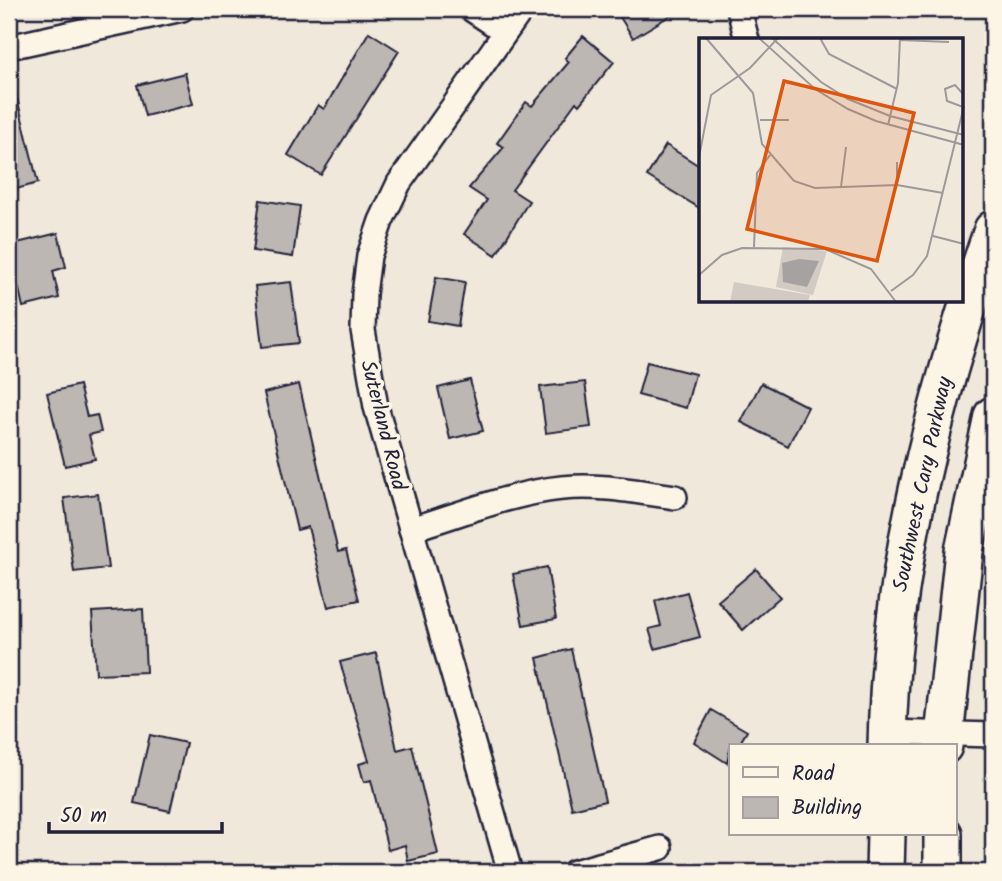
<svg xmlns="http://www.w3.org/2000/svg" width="1002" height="881" font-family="Kalam,sans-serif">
	<rect width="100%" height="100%" fill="#efe8db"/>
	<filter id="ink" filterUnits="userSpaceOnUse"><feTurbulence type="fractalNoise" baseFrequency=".0143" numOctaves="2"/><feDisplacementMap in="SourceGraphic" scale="14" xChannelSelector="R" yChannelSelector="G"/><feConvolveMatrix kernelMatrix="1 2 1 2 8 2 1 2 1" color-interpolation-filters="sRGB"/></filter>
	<g filter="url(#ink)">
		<g fill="#bcb7b3" stroke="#22223b" stroke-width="2">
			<polygon points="615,9 681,9 633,38"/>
			<polygon points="369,32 399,51 321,175 288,155 318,105 324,109"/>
			<polygon points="583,36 614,62 579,105 576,102 512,190 529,201 496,255 464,234 487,200 469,188 504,147 497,143 526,102 532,106 569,62 565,58"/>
			<polygon points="185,73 193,104 145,116 137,85"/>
			<polygon points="16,94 38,183 9,191 9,95"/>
			<polygon points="666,145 701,167 701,209 647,176"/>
			<polygon points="260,200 300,206 293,257 253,251"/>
			<polygon points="58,233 66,267 53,271 59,298 23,307 9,245"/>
			<polygon points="436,277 465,282 458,326 428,321"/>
			<polygon points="291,282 299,343 262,347 255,286"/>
			<polygon points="647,362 695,374 686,408 638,395"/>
			<polygon points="470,380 483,431 450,439 438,388"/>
			<polygon points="585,382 591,427 546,433 540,387"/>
			<polygon points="761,383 808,407 788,446 741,422"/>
			<polygon points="299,384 338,552 346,550 359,600 328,607 308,527 297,530 264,393"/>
			<polygon points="79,385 87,417 97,415 101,432 89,435 95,459 65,466 47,393"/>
			<polygon points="98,494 108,568 74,572 64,498"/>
			<polygon points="547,567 556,619 523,625 513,574"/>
			<polygon points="756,569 780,597 743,630 718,601"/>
			<polygon points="687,592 700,637 655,649 649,629 661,626 655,601"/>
			<polygon points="143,609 146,672 96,674 92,612"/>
			<polygon points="571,649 605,801 572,809 537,658"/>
			<polygon points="376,653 397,750 412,746 438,854 408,861 405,845 388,850 371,780 364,782 359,764 369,761 340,662"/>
			<polygon points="711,710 747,731 738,746 731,746 727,763 694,742"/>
			<polygon points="150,735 186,743 170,811 134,803"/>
		</g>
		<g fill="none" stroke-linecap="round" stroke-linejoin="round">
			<defs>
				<g id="street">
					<polyline points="471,9 504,31"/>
					<polyline points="739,9 747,40"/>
					<polyline points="9,47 182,9"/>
					<path d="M411,529c48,-14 100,-36 151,-41 38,-4 76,4 113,9"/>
					<polyline points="887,732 993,735"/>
					<polyline points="510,872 376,407 363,330 364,294 369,256 381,221 399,183 522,9"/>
					<polyline points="574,872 660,848"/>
				</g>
				<g id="primary">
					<path d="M887,746c3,-179 48,-348 106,-516"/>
					<polyline points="943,746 964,551 993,416"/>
					<polyline points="885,872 886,834"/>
					<polyline points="943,872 943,834"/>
				</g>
			</defs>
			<use href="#street" stroke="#22223b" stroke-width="28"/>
			<use href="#primary" stroke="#22223b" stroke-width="42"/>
			<use href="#street" stroke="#fcf5e5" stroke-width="23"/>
			<use href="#primary" stroke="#fcf5e5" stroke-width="37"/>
		</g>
	</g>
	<g text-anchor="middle" stroke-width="7" stroke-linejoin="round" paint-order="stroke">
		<g font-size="21" fill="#22223b" stroke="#fcf5e5">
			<text transform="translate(384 425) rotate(76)" y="7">Suterland Road</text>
			<text transform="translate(922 484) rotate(-78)" y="7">Southwest Cary Parkway</text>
		</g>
	</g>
	<g transform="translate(699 38)">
		<rect width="264" height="264" fill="#efe8db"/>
		<path d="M84,209l44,4 -14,44 -37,-8zM35,244l76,13 -2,7h-78z" fill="#d1cbc3"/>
		<path d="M100,221l20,2 -12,26 -24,-5 -1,-19z" fill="#a6a2a2"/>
		<path fill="none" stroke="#9d999b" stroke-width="2" d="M7,0l47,55 9,51 32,37 21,7 82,-3 46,8M60,0l56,51 33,20 28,12 88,24M73,0l49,44 27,17 42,17 74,19M121,0l9,16 68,35M201,2l49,2M264,69l-16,-6 -2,-12 10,-4 9,10M61,82h29M189,87l10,-42 2,-45M0,119l12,-62 39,-27 28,-30M198,124v23M142,149l5,-40M234,198l31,8M55,209l3,-74 13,-18M0,237l23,-20 20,-7 83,1 46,20 25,33M192,253l22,-16 14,-19 37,-150"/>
		<path fill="#de560e" fill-opacity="0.15" stroke="#de560e" stroke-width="3.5" d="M85,43l130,32 -37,148 -130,-32z"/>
		<rect width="264" height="264" fill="none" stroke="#22223b" stroke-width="3.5"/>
	</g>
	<rect width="1002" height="881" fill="none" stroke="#fcf5e5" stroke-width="35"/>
	<rect x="18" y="18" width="967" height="846" fill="none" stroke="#22223b" stroke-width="2.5" filter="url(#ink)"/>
	<rect x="729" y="744" width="228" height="91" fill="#fcf5e5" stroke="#a5a1a1" stroke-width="2"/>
	<rect x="743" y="767" width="35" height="10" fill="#fcf5e5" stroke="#a5a1a1" stroke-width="2"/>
	<text x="792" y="780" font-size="21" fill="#22223b">Road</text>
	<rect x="743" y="797" width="35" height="21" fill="#bcb7b3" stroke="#a5a1a1" stroke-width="2"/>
	<text x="792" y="814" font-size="21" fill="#22223b">Building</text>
	<path d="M49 822v10h173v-10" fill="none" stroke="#22223b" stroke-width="3.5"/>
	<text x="60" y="822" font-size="21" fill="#22223b" stroke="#fcf5e5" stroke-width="5" paint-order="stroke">50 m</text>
</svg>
